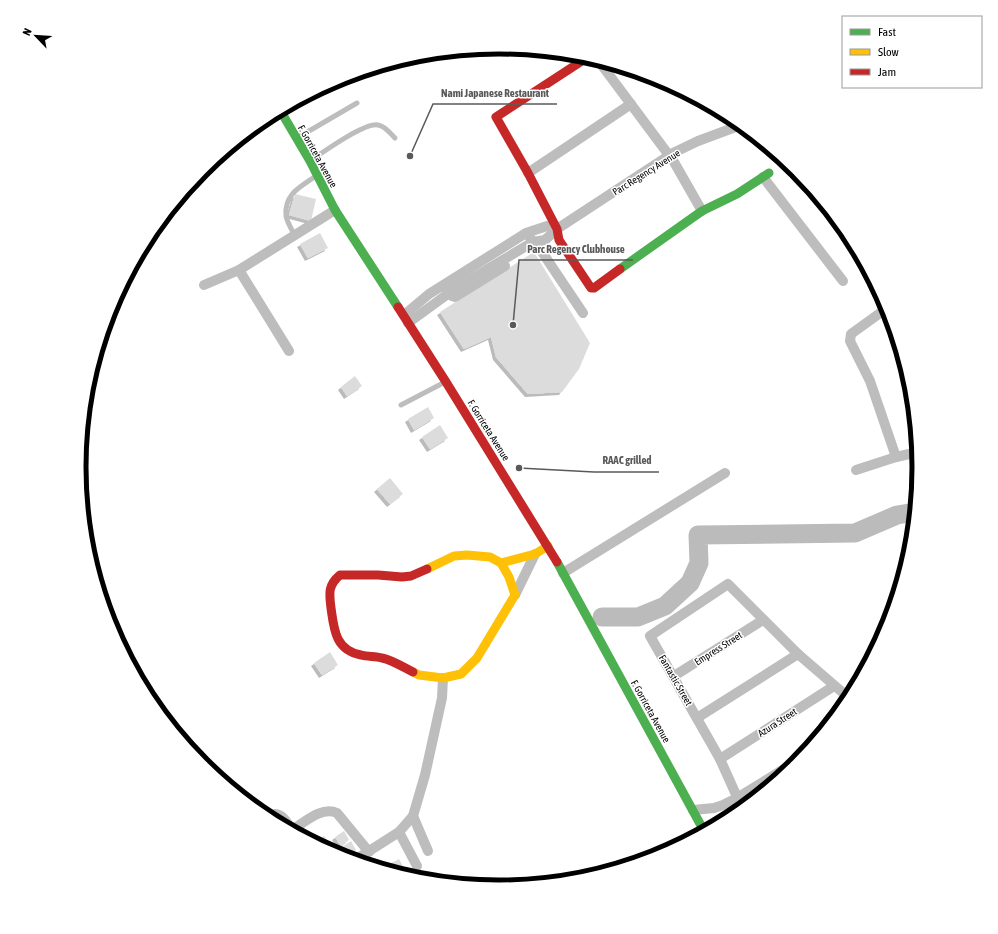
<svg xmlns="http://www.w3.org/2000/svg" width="998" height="934" font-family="'Asap Condensed',sans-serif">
	<defs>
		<filter id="shadow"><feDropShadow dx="-3" dy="3" stdDeviation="0" flood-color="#0004"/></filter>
	</defs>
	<rect width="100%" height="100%" fill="#fff"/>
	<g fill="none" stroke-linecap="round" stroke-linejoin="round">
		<polyline stroke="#bbb" stroke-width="19" points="602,617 638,617 665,606 690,583 699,563 698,535 855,533 897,515 915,512"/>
	</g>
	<g fill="#dcdcdc" filter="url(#shadow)">
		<polygon points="295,194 316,199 311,221 289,215"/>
		<polygon points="320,233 328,248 308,258 300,244"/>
		<polygon points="534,252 590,343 579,369 562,392 528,394 496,357 491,337 464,349 440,312"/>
		<polygon points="355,376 362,386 347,396 341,387"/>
		<polygon points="428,407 434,418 414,430 408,419"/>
		<polygon points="440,425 448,438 430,449 422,437"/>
		<polygon points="390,478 403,494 390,504 377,489"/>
		<polygon points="330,652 338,665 322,675 314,663"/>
		<polygon points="344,831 349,840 341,846 335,837"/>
		<polygon points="324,836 331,845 326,848 314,842"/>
		<polygon points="351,841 356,850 347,856 342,847"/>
		<polygon points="399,859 404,868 396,873 392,871 388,865"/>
	</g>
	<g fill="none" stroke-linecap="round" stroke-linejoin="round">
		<g stroke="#bdbdbd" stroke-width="5">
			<polyline points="297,138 357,103"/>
			<path d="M310,161c13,-9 55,-39 68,-36 7,1 12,8 17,13"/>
			<path d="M295,236c-3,-6 -8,-14 -9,-20 -2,-22 14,-29 30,-40"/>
			<polyline points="401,405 445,382"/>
		</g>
		<g stroke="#bdbdbd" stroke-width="10">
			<polyline points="598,60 674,162 702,211"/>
			<polyline points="528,173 631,104"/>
			<polyline points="763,177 843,281"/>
			<polyline points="530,238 538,246 583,313"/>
			<polyline points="239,270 289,351"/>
			<polyline points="204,285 239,270 335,210"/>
			<polyline points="446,289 452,296 455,297 505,266"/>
			<polyline points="887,308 851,334 850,341 870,381 896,457"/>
			<polyline points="404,315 429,294 526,233 547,226 557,229"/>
			<polyline points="408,323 456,288 533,242 545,240 557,229 673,153 698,141 741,125"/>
			<polyline points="856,470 896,457 918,452"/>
			<polyline points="563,573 725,473"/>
			<polyline points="515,595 535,554"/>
			<polyline points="674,676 763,620"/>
			<polyline points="697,718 798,654"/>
			<polyline points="720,759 834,686"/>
			<polyline points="742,808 720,759 650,636 728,584 798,654 849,698"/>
			<polyline points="693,810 714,808 723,805 737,798 800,759"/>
			<polyline points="413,816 428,851"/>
			<path d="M269,818l6,-4c9,1 12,9 17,16"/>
			<polyline points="723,821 741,805 761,793"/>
			<path d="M292,830c13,-8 30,-24 45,-17l32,39"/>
			<polyline points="399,832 417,866"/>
			<polyline points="355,860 399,832 413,816 425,775 442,698 443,678"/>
		</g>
		<g stroke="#4caf50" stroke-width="9">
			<polyline points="280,110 310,161 335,210 398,307"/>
			<polyline points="620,269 702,211 737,194 769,173"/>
			<polyline points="557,562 704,831"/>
		</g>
		<g stroke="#ffc107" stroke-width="9">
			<polyline points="427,569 454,556 467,555 490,557 501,563 535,554 548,546"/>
			<polyline points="413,672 419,675 443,678 461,674 477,658 515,595 509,577 501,563"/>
		</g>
		<g stroke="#c62828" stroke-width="9">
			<polyline points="588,57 496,117 528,173 557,229 559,240 591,288 594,288 620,269"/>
			<polyline points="398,307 446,382 557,562"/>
			<path d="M413,672c-10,-5 -21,-12 -31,-14 -7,-2 -14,-1 -21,-3 -26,-5 -27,-26 -30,-47 -2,-15 -3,-23 9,-33h38l24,2 9,-1 16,-7"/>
		</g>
	</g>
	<g text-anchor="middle" stroke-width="3" stroke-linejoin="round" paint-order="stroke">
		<g font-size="10" fill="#000" stroke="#fff">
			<text transform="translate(318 156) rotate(61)" y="4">F. Gorriceta Avenue</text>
			<text transform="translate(646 172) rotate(-32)" y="4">Parc Regency Avenue</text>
			<text transform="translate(489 430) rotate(58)" y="4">F. Gorriceta Avenue</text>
			<text transform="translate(718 648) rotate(-32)" y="4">Empress Street</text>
			<text transform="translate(676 680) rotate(60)" y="4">Fantastic Street</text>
			<text transform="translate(651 711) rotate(61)" y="4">F. Gorriceta Avenue</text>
			<text transform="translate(777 722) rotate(-33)" y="4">Azura Street</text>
		</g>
	</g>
	<path d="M0 0H998V934H0ZM86 467a413 413 0 1 1 826 0a413 413 0 1 1-826 0Z" fill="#fff" fill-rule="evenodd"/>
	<path fill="none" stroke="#000" stroke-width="5" d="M86 467a413 413 0 1 1 826 0a413 413 0 1 1-826 0Z"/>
	<path fill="none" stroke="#595959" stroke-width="1.5" d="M410 156L433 104H557M513 325L519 260H633M519 468L594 472H659"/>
	<g fill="#595959" stroke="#fff" stroke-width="1.5">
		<circle cx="410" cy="156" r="4"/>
		<circle cx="513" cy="325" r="4"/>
		<circle cx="519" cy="468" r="4"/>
	</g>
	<g font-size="11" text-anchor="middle" font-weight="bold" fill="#595959" stroke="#fff" stroke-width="3" stroke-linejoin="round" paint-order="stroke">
		<text x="495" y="97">Nami Japanese Restaurant</text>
		<text x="576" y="253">Parc Regency Clubhouse</text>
		<text x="627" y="464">RAAC grilled</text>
	</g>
	<rect x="842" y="16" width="140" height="72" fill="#ffffff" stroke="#999999"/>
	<rect x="850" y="29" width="20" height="6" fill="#4caf50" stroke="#999999"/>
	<text x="878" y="36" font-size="12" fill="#000000">Fast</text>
	<rect x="850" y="49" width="20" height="6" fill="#ffc107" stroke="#999999"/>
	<text x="878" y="56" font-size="12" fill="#000000">Slow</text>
	<rect x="850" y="69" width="20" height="6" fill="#c62828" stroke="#999999"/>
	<text x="878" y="76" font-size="12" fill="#000000">Jam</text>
	<g transform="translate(36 36) rotate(295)" stroke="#ffffff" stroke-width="3" paint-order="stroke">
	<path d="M0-3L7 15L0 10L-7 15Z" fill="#000000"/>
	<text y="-6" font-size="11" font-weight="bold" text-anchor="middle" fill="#000000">N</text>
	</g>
</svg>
